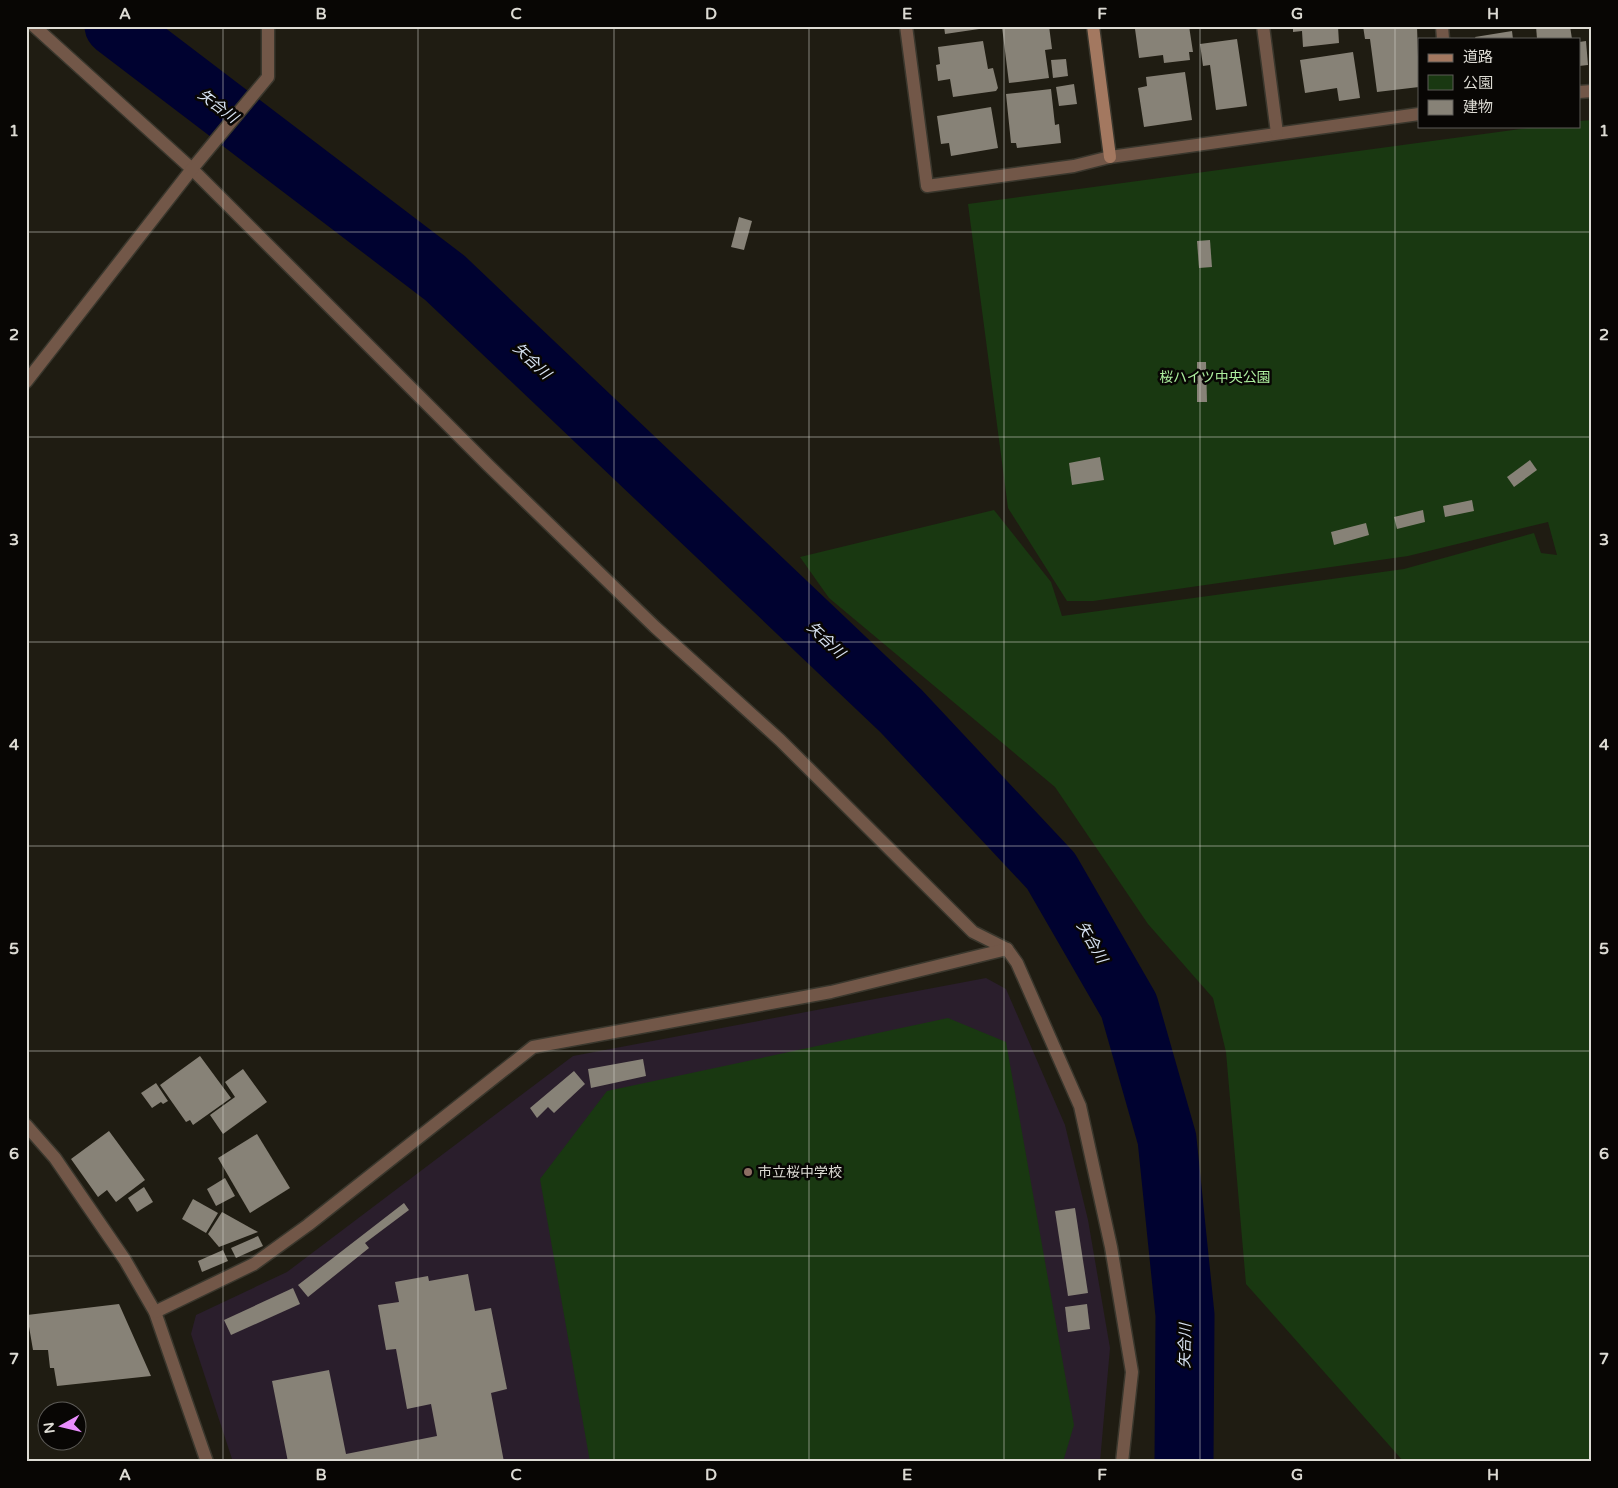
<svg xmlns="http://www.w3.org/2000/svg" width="1618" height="1488" font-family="'Varela Round','Noto Sans JP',sans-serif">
	<rect width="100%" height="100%" fill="#1f1c12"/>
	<polygon fill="#2a1e2c" points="986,978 1006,989 1065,1125 1088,1220 1110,1348 1100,1462 233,1462 191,1334 196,1315 287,1272 573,1056"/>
	<g fill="#193811">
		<polygon points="1592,120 1592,1462 1404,1462 1246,1284 1226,1052 1213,998 1148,924 1055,787 829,598 800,557 994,510 1051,582 1062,616 1404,569 1534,533 1541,553 1557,555 1548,522 1408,556 1093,601 1067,601 1008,508 968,204 1543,126 1579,126 1579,121"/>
		<polygon points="948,1018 1006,1042 1074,1425 1063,1462 590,1462 540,1179 607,1091"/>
	</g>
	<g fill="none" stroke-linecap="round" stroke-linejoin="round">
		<polyline stroke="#000230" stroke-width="59" points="114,26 445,278 901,711 1051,871 1129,1006 1167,1139 1185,1315 1184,1462"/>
	</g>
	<g fill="#878277">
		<polygon points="944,26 986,26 986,28 945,34"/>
		<polygon points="1012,26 1049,26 1052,49 1045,50 1049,78 1009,83 1002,27"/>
		<polygon points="1139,26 1189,26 1193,52 1189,52 1190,60 1164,63 1163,55 1139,58 1135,29 1139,29"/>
		<polygon points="1293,26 1338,26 1339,43 1303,47 1302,31 1293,32"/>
		<polygon points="1363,26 1417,26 1419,87 1377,92 1370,39 1365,39"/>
		<polygon points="1536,26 1570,26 1572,39 1537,39"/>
		<polygon points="1512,31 1513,39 1476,39 1475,37"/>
		<polygon points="1237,39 1247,106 1216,110 1210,65 1203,66 1200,44"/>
		<polygon points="983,41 988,69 993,68 998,88 996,91 953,97 950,79 938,81 936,65 940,64 938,47"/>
		<polygon points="1586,41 1588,65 1579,66 1579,42"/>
		<polygon points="1353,52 1360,98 1339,101 1337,88 1305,93 1300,60"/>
		<polygon points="1066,59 1068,76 1053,78 1051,60"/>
		<polygon points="1185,72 1192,120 1144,127 1138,88 1147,86 1146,77"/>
		<polygon points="1074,84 1077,104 1059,106 1056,87"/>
		<polygon points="1051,89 1055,125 1059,124 1061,143 1017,148 1016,143 1011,143 1006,94"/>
		<polygon points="991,107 998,148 951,156 949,143 941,144 937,116"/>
		<polygon points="739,217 752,221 744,250 731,247"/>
		<polygon points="1210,240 1212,267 1199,268 1197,241"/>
		<polygon points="1197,362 1206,362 1207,402 1197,402"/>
		<polygon points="1100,457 1104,480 1072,485 1069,463"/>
		<polygon points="1530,460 1537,470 1514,487 1507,477"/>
		<polygon points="1472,500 1474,511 1445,517 1443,506"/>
		<polygon points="1423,510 1425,522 1397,529 1394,517"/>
		<polygon points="1366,523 1369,535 1334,545 1331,532"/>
		<polygon points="200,1056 231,1098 193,1125 190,1120 186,1122 160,1085"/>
		<polygon points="643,1059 646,1076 591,1088 588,1069"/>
		<polygon points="243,1069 267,1102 223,1134 210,1115 235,1097 225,1082"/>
		<polygon points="574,1071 585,1084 554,1113 548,1107 537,1118 530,1108"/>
		<polygon points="156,1083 168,1101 163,1104 161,1102 152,1108 141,1093"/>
		<polygon points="109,1131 145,1180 116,1202 107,1190 98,1197 71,1159"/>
		<polygon points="257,1134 290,1188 250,1213 218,1158"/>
		<polygon points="225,1178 235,1196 216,1206 207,1189"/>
		<polygon points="144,1187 153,1202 137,1212 128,1198"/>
		<polygon points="193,1199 218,1213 206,1233 182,1219"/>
		<polygon points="404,1203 409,1210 365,1243 369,1248 308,1297 298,1285"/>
		<polygon points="1075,1208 1088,1293 1068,1296 1055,1211"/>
		<polygon points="222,1212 258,1232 219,1247 208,1234"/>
		<polygon points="258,1236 263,1246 236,1258 231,1248"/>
		<polygon points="223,1250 228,1261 202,1272 198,1261"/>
		<polygon points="468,1274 475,1311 491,1308 507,1389 491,1393 504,1462 288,1462 272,1381 329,1370 346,1454 437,1436 431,1404 407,1409 396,1349 386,1350 378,1305 399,1302 395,1282 428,1276 429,1281"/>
		<polygon points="293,1288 300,1304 231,1335 224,1320"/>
		<polygon points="119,1304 151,1376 57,1386 54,1368 50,1368 48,1350 33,1350 27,1315"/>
		<polygon points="1087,1304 1090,1329 1068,1332 1065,1307"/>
	</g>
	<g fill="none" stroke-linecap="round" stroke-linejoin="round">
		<defs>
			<g id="street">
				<polyline points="34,26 192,169 489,466 655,627 780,740 973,932 1007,949 1017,963 1080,1106 1111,1247 1132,1372 1122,1462"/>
				<polyline points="906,26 927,186 1074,166 1110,157 1419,114"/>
				<polyline points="1263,26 1277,133"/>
				<polyline points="1442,26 1443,39"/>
				<polyline points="1579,92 1592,91"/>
				<polyline points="26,382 192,169 268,77 268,26"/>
				<polyline points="26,1125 55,1158 125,1260 155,1312 207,1462"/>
				<polyline points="155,1312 254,1264 308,1225 533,1047 831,992 1007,949"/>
			</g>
			<polyline id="secondary" points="1093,26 1110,157"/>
		</defs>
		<use href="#street" stroke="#3a372d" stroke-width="15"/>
		<use href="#secondary" stroke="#3a372d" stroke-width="15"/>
		<use href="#street" stroke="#725748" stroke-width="12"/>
		<use href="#secondary" stroke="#a37860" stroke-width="12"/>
	</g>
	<path fill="none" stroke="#dddbd4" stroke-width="1" stroke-opacity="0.55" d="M223,26v1436M418,26v1436M614,26v1436M809,26v1436M1004,26v1436M1200,26v1436M1395,26v1436M26,232h1566M26,437h1566M26,642h1566M26,846h1566M26,1051h1566M26,1256h1566"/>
	<circle fill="#8d6e63" stroke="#080604" stroke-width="2" cx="748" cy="1172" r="5"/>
	<g text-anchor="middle" stroke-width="5" stroke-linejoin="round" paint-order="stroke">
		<g font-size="14" fill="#adee9e" stroke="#080604">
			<text x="1215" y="382">桜ハイツ中央公園</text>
		</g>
		<g font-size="14" fill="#dddbd4" stroke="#080604" text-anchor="start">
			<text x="758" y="1177">市立桜中学校</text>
		</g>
		<g font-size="15" font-style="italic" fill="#d8e3f3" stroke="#080604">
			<text transform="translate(218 106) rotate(37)" y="5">矢合川</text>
			<text transform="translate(532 361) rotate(43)" y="5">矢合川</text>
			<text transform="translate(826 640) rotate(43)" y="5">矢合川</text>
			<text transform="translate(1092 942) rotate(60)" y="5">矢合川</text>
			<text transform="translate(1185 1346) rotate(-89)" y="5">矢合川</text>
		</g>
	</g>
	<rect width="1618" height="1488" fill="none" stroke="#080604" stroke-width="55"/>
	<rect x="1418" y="38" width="162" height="90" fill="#080604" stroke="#5d5b57"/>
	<rect x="1428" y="54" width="25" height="8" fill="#a37860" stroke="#5d5b57"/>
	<text x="1463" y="62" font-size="15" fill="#dddbd4">道路</text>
	<rect x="1428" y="75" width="25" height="15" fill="#193811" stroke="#5d5b57"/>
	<text x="1463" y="88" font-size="15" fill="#dddbd4">公園</text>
	<rect x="1428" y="100" width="25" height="15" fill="#878277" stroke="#5d5b57"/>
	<text x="1463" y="112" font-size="15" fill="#dddbd4">建物</text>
	<g transform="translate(62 1426) rotate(262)"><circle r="24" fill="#080604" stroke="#5d5b57"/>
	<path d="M0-4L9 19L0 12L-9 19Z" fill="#e98dfd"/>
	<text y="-8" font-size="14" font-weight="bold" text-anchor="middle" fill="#dddbd4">N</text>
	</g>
	<rect x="28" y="28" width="1562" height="1432" fill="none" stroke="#dddbd4" stroke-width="2"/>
	<g font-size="16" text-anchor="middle" font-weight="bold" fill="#dddbd4">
		<text x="125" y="19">A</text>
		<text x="321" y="19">B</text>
		<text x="516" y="19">C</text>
		<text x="711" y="19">D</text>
		<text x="907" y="19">E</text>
		<text x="1102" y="19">F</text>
		<text x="1297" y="19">G</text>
		<text x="1493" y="19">H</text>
		<text x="14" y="136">1</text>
		<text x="1604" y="136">1</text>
		<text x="14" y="340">2</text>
		<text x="1604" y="340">2</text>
		<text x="14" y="545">3</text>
		<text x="1604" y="545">3</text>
		<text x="14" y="750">4</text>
		<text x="1604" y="750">4</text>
		<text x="14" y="954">5</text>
		<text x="1604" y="954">5</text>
		<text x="14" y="1159">6</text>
		<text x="1604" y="1159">6</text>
		<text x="14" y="1364">7</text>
		<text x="1604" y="1364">7</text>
		<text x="125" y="1480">A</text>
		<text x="321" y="1480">B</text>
		<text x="516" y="1480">C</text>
		<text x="711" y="1480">D</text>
		<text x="907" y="1480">E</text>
		<text x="1102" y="1480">F</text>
		<text x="1297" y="1480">G</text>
		<text x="1493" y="1480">H</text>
	</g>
</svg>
